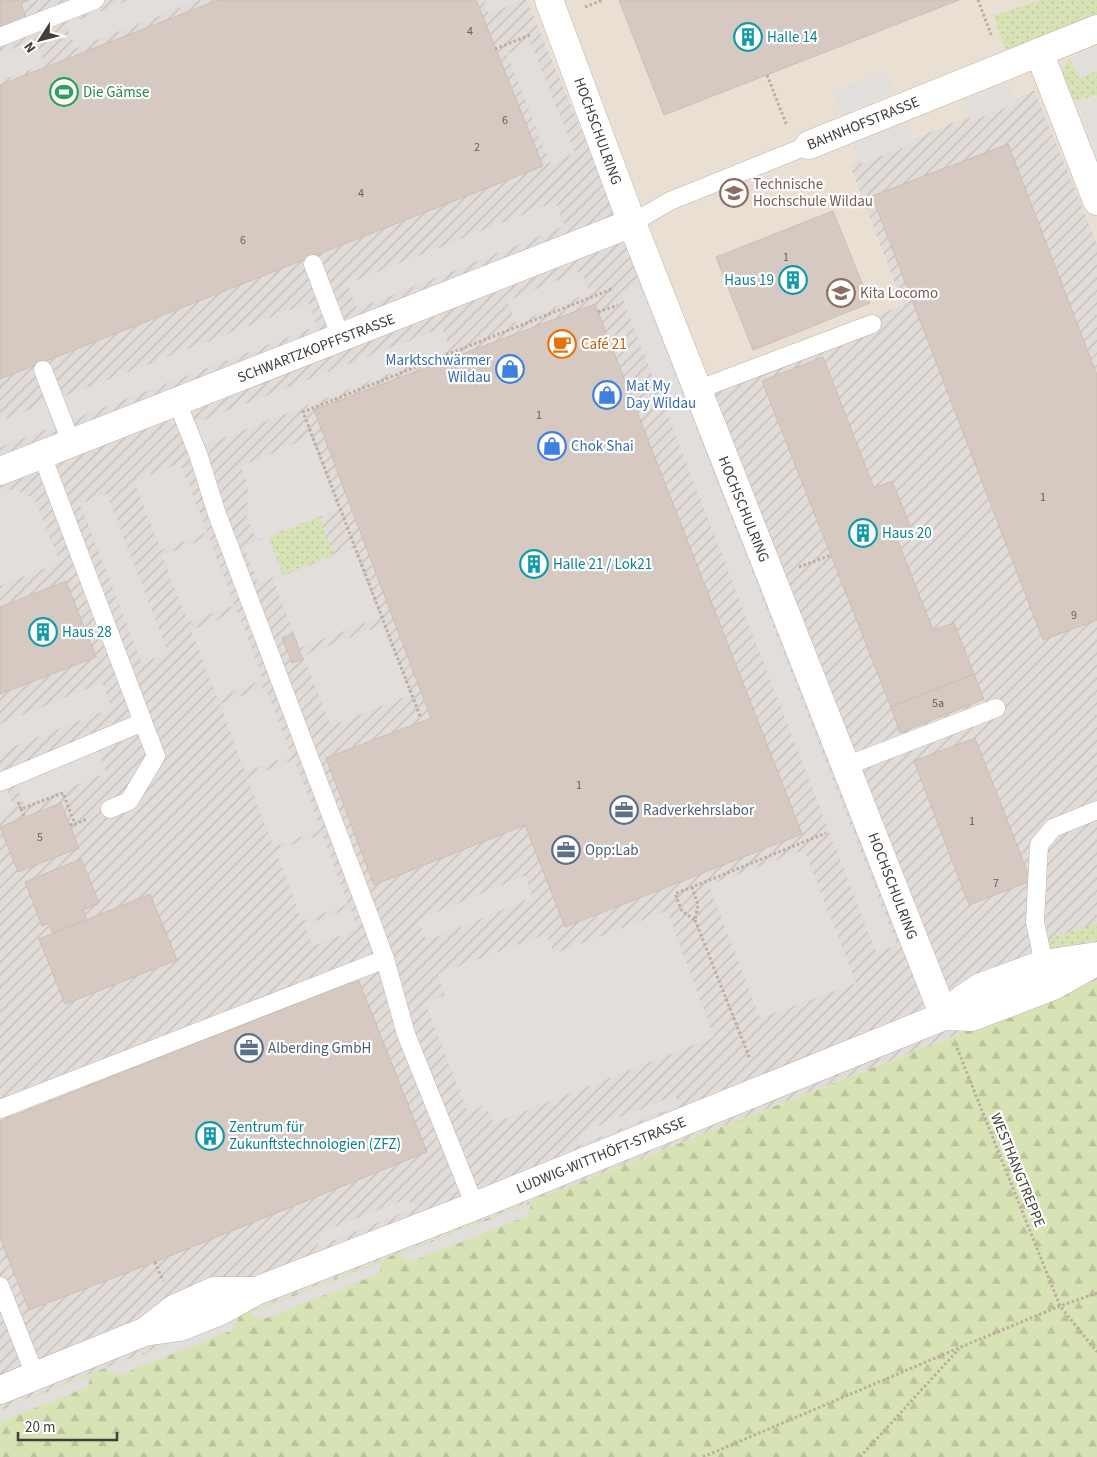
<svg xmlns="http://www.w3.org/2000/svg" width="1097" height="1457" font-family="'Source Sans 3',sans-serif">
	<defs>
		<pattern id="industrial-furrows" width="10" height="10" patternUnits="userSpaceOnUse" patternTransform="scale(1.25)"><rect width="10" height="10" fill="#e2dcd9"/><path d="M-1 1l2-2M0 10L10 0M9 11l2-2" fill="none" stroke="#c3bebb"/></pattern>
		<pattern id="grass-dots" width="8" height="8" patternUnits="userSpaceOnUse" patternTransform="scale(1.25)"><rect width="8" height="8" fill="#d7e2b5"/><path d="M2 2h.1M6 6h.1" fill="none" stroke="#bac39c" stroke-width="1.8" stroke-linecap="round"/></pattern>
		<pattern id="forest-firs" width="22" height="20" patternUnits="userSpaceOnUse" patternTransform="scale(1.25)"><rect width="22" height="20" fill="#d7e2b5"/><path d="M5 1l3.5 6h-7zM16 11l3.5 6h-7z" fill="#bac39c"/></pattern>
	</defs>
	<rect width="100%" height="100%" fill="#f2ede8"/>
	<polygon fill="url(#industrial-furrows)" points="0,0 527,0 620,222 903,305 849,164 1035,90 1097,243 1097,980 0,1409"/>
	<polygon fill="#eadfd3" points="527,0 1097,0 1097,243 1034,90 849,164 903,305 685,388 620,222"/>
	<g fill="url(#grass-dots)">
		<polygon points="1041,0 1097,0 1097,14 1006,50 993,16"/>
		<path d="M1070,57l9,20 18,-6v24l-19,6 -8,-2c-7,-20 -13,-24 0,-42z"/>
		<polygon points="319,517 334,555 283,574 269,537"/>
		<polygon points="1097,923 1097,940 1055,952 1046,940"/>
	</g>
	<polygon fill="url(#forest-firs)" points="1097,980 1097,1457 0,1457 0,1409"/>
	<g fill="#e1dedc">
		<polygon points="129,0 199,0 76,48 66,25"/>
		<polygon points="483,0 519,0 520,1 489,14"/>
		<polygon points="35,40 45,64 0,81 0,54"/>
		<polygon points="531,44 575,153 550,163 507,54"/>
		<polygon points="1097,47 1097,71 1079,78 1070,57"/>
		<polygon points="886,71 894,92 841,113 832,92"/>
		<polygon points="1008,82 1016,104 971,121 963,100"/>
		<polygon points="1097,98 1097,156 1078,106"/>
		<polygon points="906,122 915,143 861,164 853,143"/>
		<polygon points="555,202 565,226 357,309 347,284"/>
		<polygon points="581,271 590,292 516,323 507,301"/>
		<polygon points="640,284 897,945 876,952 620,292"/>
		<polygon points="308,303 317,326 0,447 0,421"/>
		<polygon points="442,328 450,350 205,445 196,423"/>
		<polygon points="311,437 338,510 257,540 247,519 248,486 241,466"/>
		<polygon points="180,463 207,532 161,550 134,481"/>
		<polygon points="0,490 15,490 34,498 60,562 0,586"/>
		<polygon points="107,494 168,653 142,663 80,504"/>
		<polygon points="268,537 282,574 258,583 244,546"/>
		<polygon points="209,538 234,605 188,622 162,555"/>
		<polygon points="353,548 380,617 300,648 273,580"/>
		<polygon points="238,612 263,680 217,697 191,630"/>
		<polygon points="382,625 410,695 331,726 303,656"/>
		<polygon points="102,683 112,708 0,752 0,724"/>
		<polygon points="265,687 291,755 245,772 220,704"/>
		<polygon points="97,748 106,773 25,806 15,781"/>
		<polygon points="294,760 321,829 274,847 247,778"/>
		<polygon points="5,785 15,809 0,815 0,786"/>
		<polygon points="322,834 348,904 302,921 276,851"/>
		<polygon points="804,850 856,983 760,1018 709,885"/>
		<polygon points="524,876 533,897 427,941 418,920"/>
		<polygon points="350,908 358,929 313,946 305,925"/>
		<polygon points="667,911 714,1037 494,1123 485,1105 468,1112 425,1003 445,995 438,974 546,934 554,954"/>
		<polygon points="674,1096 682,1104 577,1146 582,1132"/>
		<polygon points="404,1200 419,1206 317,1247 322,1232"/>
		<polygon points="532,1203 527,1216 410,1262 398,1255"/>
		<polygon points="384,1261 378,1274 262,1320 250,1313"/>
		<polygon points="239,1317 233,1330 117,1376 105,1369"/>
		<polygon points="92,1375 87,1387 0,1422 0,1410"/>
	</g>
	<g fill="#d5c9c2" stroke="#ccbdb3">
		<polygon points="0,0 29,0 21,3 26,19 0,29"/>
		<polygon points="218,0 476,0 543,166 0,379 0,85"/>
		<polygon points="619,0 959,0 664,115"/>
		<polygon points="1008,144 1097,375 1097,620 1043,640 872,196"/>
		<polygon points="833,211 870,303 753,350 716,257"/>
		<polygon points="595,304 802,834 565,927 525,825 374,885 326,758 431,718 314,410"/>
		<polygon points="823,357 874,488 892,481 912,530 896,536 933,630 954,623 974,674 891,707 762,381"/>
		<polygon points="66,581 96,657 0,694 0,607"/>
		<polygon points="293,634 303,659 292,663 282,638"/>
		<polygon points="974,674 984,699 900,733 891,707"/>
		<polygon points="975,738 1031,881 969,905 914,761"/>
		<polygon points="61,803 79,848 18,872 0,827"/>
		<polygon points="81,859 99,903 83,910 87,920 53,933 49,923 42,926 25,882"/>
		<polygon points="150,894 177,960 65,1004 39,939"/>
		<polygon points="358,979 427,1152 155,1262 29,1310 0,1238 0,1121"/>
	</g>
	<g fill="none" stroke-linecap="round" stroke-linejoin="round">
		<defs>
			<g id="service">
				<polyline points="0,37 95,0"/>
				<polyline points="632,223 670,201 809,145"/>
				<polyline points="313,264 341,338"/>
				<polyline points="43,370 71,442"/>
				<polyline points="697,390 872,324"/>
				<polyline points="177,402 198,454 217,514 370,918 385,959 406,1034 475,1206"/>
				<polyline points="846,766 996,708"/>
				<polyline points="0,782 143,722 42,455"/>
				<polyline points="110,809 129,801 156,756 143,722"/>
				<polyline points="1048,973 1044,964 1035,922 1039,845 1053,828 1097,810"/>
				<polyline points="0,1109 385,959"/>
				<polyline points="0,1286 35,1375"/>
			</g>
			<g id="minor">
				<polyline points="549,0 632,223 944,1016"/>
				<polyline points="1039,52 1097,201"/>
				<polyline points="809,145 1097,29"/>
				<polyline points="0,471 632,223"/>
			</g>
			<g id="tertiary">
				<polyline points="944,1016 972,1017 1053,986 1094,963"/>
				<polyline points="146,1331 174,1309 214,1291 254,1291"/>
				<polyline points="0,1390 144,1332 180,1327 220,1311 256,1291 475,1206 944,1016 963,999 981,987 1044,964 1097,956"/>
			</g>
		</defs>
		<use href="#service" stroke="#bcb3ac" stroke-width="19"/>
		<use href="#minor" stroke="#bcb3ac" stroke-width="29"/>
		<use href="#tertiary" stroke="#bcb3ac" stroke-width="29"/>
		<g stroke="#bdac9e" stroke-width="3" stroke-dasharray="2.5 2.5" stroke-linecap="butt">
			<polyline points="978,0 992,37"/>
			<polyline points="585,7 603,0"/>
			<polyline points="495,49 530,35"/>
			<polyline points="767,75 787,126"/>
			<polyline points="598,312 618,305"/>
			<polyline points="799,567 831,555"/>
			<polyline points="420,716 303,412 612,289"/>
			<polyline points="18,802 21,809 63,793 75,824 87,819"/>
			<polyline points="21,809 25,818"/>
			<polyline points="70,825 75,824"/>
			<polyline points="692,887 698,905 695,920 682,911 675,894 826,833"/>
			<polyline points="695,920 750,1059"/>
			<polyline points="957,1048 1060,1306 1097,1352"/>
			<polyline points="155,1262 163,1281"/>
			<polyline points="703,1457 961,1347 1060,1306 1097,1293"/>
			<polyline points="860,1457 959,1349"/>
		</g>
		<use href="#service" stroke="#fff" stroke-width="18"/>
		<use href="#minor" stroke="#fff" stroke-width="28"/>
		<use href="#tertiary" stroke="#fff" stroke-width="28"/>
	</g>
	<defs>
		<symbol id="building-ring" viewBox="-11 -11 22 22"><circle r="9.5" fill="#fff" stroke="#0f9aa8" stroke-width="1.5"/><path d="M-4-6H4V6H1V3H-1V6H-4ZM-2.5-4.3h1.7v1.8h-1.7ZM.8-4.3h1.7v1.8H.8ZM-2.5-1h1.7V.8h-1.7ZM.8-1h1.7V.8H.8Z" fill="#0f9aa8"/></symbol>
		<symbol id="stadium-ring" viewBox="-11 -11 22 22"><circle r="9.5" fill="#fff" stroke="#2e9e5b" stroke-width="1.5"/><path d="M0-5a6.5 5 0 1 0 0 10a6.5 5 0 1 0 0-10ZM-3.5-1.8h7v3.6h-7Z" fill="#2e9e5b"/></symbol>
		<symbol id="university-ring" viewBox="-11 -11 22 22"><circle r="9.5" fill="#fff" stroke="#8d6e63" stroke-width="1.5"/><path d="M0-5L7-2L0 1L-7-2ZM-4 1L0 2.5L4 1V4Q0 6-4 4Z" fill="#8d6e63"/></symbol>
		<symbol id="school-ring" viewBox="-11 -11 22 22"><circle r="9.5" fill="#fff" stroke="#8d6e63" stroke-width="1.5"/><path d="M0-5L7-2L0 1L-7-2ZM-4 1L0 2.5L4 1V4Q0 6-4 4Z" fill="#8d6e63"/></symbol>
		<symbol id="cafe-ring" viewBox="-11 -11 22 22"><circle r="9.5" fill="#fff" stroke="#e8710a" stroke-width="1.5"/><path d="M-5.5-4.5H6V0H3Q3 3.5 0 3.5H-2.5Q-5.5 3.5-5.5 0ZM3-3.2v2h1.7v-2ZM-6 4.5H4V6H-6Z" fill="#e8710a"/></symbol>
		<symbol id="shop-ring" viewBox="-11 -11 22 22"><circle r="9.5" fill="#fff" stroke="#3f7fe0" stroke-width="1.5"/><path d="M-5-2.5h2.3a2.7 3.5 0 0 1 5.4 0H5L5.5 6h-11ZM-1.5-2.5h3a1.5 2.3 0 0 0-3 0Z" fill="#3f7fe0"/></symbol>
		<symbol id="office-ring" viewBox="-11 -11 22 22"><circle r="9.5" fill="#fff" stroke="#5c6f8a" stroke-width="1.5"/><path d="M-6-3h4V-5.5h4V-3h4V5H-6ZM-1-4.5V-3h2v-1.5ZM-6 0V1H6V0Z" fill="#5c6f8a"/></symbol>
	</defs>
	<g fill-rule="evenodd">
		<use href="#building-ring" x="732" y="21" width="32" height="32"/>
		<use href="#stadium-ring" x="48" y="76" width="32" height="32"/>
		<use href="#university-ring" x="718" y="177" width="32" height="32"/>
		<use href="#building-ring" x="777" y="264" width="32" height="32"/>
		<use href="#school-ring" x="825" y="277" width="32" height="32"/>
		<use href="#cafe-ring" x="546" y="328" width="32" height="32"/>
		<use href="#shop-ring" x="494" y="353" width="32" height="32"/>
		<use href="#shop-ring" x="591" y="379" width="32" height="32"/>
		<use href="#shop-ring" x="536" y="430" width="32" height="32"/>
		<use href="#building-ring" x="847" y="517" width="32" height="32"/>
		<use href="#building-ring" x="518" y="548" width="32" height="32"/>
		<use href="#building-ring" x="27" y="616" width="32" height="32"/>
		<use href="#office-ring" x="608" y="794" width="32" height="32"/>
		<use href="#office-ring" x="550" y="834" width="32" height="32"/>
		<use href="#office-ring" x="233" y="1032" width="32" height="32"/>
		<use href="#building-ring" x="194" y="1120" width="32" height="32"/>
	</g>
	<g text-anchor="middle" stroke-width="4.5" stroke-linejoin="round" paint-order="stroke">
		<g font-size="12" fill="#69605a">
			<text x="470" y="35">4</text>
			<text x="505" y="124">6</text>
			<text x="477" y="151">2</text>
			<text x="361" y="197">4</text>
			<text x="243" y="244">6</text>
			<text x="786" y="261">1</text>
			<text x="539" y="419">1</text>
			<text x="1043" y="501">1</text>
			<text x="1074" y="619">9</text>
			<text x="938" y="707">5a</text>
			<text x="579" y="789">1</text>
			<text x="972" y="825">1</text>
			<text x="40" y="841">5</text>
			<text x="996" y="887">7</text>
		</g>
		<g font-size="15" fill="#0d838f" stroke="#fff" text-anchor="start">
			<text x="767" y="42">Halle 14</text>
			<text x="774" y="285" text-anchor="end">Haus 19</text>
			<text x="882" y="538">Haus 20</text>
			<text x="553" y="569">Halle 21 / Lok21</text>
			<text x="62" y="637">Haus 28</text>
			<text x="229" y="1132">Zentrum für<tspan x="229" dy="17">Zukunftstechnologien (ZFZ)</tspan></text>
		</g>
		<g font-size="15" fill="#27864d" stroke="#fff" text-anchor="start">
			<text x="83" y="97">Die Gämse</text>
		</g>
		<g font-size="15" fill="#453d37" stroke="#fff">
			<text transform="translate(863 123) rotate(-22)" y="5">BAHNHOFSTRASSE</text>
			<text transform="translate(598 131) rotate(70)" y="5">HOCHSCHULRING</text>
			<text transform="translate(316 348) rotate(-21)" y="5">SCHWARTZKOPFFSTRASSE</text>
			<text transform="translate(744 509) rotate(68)" y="5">HOCHSCHULRING</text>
			<text transform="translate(893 886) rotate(69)" y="5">HOCHSCHULRING</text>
			<text transform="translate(601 1155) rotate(-22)" y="5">LUDWIG-WITTHÖFT-STRASSE</text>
			<text transform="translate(1018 1170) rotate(68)" y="5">WESTHANGTREPPE</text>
		</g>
		<g font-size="15" fill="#785e54" stroke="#fff" text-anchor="start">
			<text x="753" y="189">Technische<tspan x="753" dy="17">Hochschule Wildau</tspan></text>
			<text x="860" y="298">Kita Locomo</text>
		</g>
		<g font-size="15" fill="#c56008" stroke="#fff" text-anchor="start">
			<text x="581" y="349">Café 21</text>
		</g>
		<g font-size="15" fill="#366cbe" stroke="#fff" text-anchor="start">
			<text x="491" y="365" text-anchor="end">Marktschwärmer<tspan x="491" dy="17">Wildau</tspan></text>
			<text x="626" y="391">Mat My<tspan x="626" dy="17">Day Wildau</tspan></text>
			<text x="571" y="451">Chok Shai</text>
		</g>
		<g font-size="15" fill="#4e5e75" stroke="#fff" text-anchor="start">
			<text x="643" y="815">Radverkehrslabor</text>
			<text x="585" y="855">Opp:Lab</text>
			<text x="268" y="1053">Alberding GmbH</text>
		</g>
	</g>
	<g transform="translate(40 40) rotate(234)" stroke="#ffffff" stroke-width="4" paint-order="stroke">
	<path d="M0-4L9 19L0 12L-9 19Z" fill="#453d37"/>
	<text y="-8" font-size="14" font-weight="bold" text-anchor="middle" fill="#453d37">N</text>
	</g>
	<path d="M18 1432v8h99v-8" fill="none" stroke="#453d37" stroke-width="2.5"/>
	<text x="25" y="1432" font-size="15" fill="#453d37" stroke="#ffffff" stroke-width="4" paint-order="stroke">20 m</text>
</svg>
